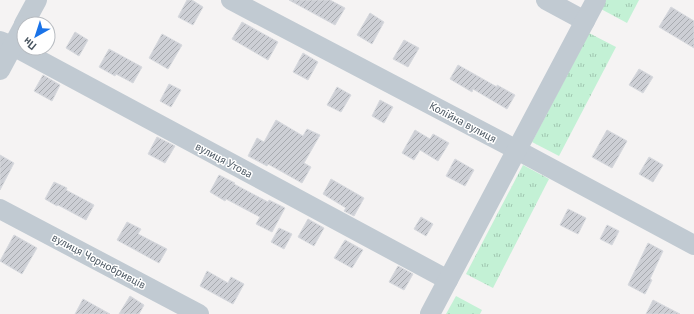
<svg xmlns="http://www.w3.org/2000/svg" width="694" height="314" font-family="'PT Sans',sans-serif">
	<defs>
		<pattern id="grass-tufts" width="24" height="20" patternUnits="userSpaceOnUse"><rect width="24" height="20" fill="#c3f1d5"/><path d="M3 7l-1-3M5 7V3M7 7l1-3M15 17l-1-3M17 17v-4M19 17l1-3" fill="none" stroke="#a0c6b0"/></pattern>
		<pattern id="building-hatch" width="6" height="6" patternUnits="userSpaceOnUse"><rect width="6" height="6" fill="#cdcfd5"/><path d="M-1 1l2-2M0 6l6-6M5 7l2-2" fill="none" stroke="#a8abb0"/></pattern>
	</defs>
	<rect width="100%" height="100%" fill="#f5f3f3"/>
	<g fill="url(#grass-tufts)">
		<polygon points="606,0 639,0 627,23 601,9"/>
		<polygon points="589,33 616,47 559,156 532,142"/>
		<polygon points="523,165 549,179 493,288 466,274"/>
		<polygon points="456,296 482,310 480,314 446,314"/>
	</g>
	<g fill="url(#building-hatch)" stroke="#d7d9de">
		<polygon points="187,0 192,0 203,7 193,25 178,17"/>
		<polygon points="289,0 330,0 345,8 335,25"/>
		<polygon points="671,7 694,21 694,48 659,27"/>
		<polygon points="370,13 384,22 372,44 357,35"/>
		<polygon points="242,22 278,42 268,60 232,39"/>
		<polygon points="75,32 88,40 79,56 66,48"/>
		<polygon points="162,34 182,45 168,69 149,58"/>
		<polygon points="404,40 419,48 408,67 393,59"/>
		<polygon points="109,49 142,67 133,83 116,74 115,76 99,67"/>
		<polygon points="303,53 318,62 308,80 293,72"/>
		<polygon points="458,65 497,87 497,85 515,95 507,109 473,89 472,92 450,79"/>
		<polygon points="639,69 653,77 643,93 629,85"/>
		<polygon points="43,75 60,85 52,101 34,91"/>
		<polygon points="169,84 181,90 171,107 160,101"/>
		<polygon points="337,87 351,95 341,112 327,105"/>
		<polygon points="380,100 393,107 384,123 372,116"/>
		<polygon points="276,120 303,136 307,129 320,135 304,163 311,167 302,183 268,164 267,166 248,156 257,138 264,142"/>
		<polygon points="415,130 430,139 433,134 449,143 438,161 420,150 414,160 402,153"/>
		<polygon points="607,130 627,141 612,168 592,157"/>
		<polygon points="157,137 175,146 165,163 148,154"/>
		<polygon points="0,155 14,163 0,190"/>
		<polygon points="649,157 663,165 653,182 639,174"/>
		<polygon points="455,159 474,170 465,186 446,176"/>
		<polygon points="219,175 235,183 234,184 268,202 269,200 285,208 272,232 256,224 260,217 226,199 225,201 210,192"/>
		<polygon points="331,179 364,198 354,216 344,211 346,208 323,194"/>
		<polygon points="54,182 67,188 66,190 94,205 86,220 58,205 57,206 45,199"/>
		<polygon points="568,209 586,218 578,234 560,225"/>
		<polygon points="421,217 433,224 426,236 414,229"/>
		<polygon points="308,219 324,228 314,246 298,237"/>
		<polygon points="127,222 141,229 138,234 167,249 159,263 117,240"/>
		<polygon points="607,225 619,231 612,245 600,239"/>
		<polygon points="279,228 292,234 284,249 271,242"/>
		<polygon points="14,235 37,248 22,274 0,261"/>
		<polygon points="345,240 363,250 352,268 334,258"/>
		<polygon points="648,243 663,251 650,279 652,280 645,294 628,285"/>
		<polygon points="398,266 413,274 404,290 389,282"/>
		<polygon points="207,271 228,283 231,277 244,284 233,304 200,286"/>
		<polygon points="130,296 144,305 139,314 119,314"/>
		<polygon points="83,299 110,314 75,314"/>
		<polygon points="653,300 680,314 646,314"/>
	</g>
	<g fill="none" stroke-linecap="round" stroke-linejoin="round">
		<g stroke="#c1cad2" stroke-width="20">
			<polyline points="231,0 517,150 694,245"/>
			<polyline points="546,0 585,21"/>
			<polyline points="24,24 37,0"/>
			<polyline points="0,41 13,46 448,280"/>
			<polyline points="0,70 24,25"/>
			<polyline points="0,209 199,314"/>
			<polyline points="430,314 596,0"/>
		</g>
	</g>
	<g text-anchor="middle" stroke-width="3" stroke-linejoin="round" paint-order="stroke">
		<g font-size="11" fill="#4a5661" stroke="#fff">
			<text transform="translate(463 122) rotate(28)" y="4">Колійна вулиця</text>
			<text transform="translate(224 160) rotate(28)" y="4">вулиця Утова</text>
			<text transform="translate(99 261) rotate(28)" y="4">вулиця Чорнобривців</text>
		</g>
	</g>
	<g transform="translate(36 36) rotate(219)"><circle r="19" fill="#ffffff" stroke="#b7bbc0"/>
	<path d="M0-3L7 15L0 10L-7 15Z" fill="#1a73e8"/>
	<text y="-6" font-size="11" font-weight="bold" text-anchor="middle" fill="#4a5661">Пн</text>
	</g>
</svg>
